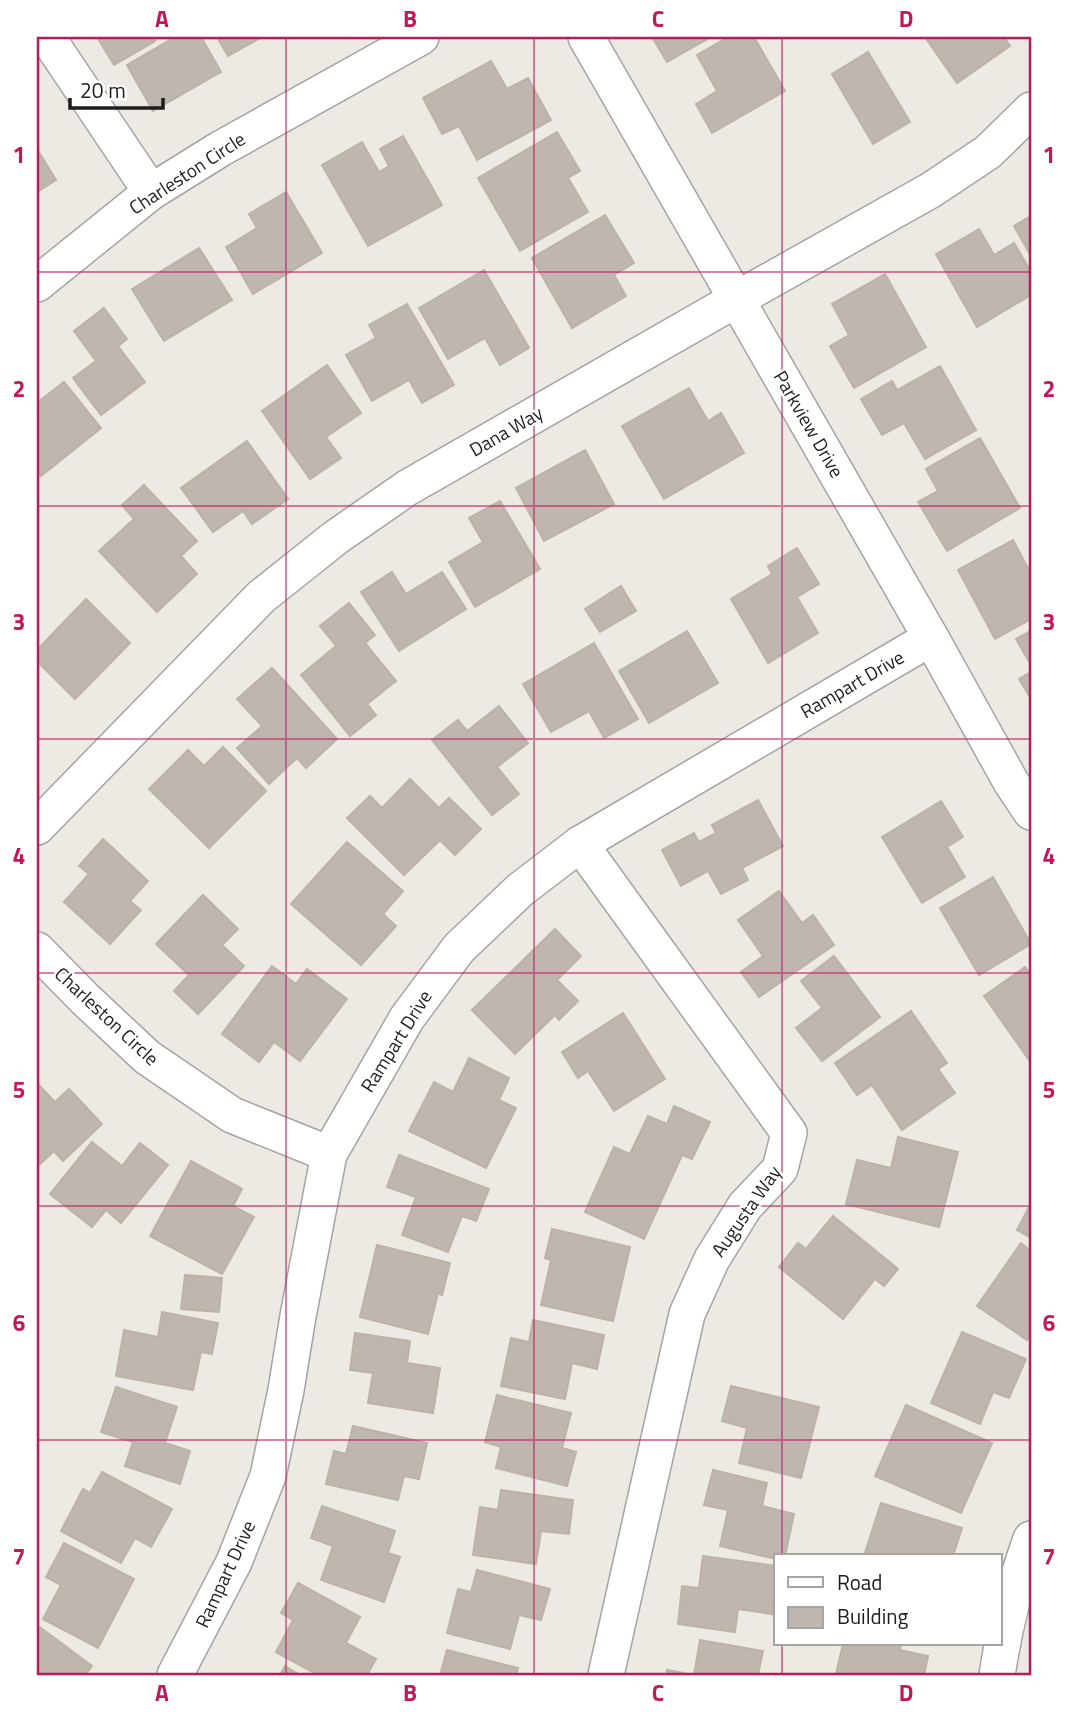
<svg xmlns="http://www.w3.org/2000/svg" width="1068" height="1712" font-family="'Titillium Web',sans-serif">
	<rect width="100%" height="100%" fill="#edeae3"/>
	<g fill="#beb6af" stroke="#beb2a6" stroke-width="2">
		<polygon points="97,37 153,37 155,41 114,65"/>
		<polygon points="175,37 201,37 221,72 153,111 127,65"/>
		<polygon points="217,37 262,37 228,56"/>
		<polygon points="652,37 711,37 667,62"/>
		<polygon points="728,37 754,37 785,91 712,133 696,104 717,91 697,55"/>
		<polygon points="925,37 1004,37 1010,46 957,83"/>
		<polygon points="868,52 910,122 873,144 832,74"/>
		<polygon points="491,61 507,89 528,78 551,120 477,160 459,126 442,134 423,98"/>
		<polygon points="557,132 580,171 568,178 588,212 520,251 478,178"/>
		<polygon points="403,136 442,205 368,246 322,165 362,142 379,172 389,166 380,149"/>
		<polygon points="37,149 56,180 37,192"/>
		<polygon points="286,192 322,253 253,294 226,247 257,228 249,214"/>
		<polygon points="605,215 634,263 614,275 626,296 572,328 532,258"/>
		<polygon points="1031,216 1031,256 1014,226"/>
		<polygon points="979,229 994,255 1014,243 1031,272 1031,295 977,327 936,254"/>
		<polygon points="199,248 232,300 164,341 132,289"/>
		<polygon points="484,270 529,348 500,365 485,338 448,359 419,308"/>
		<polygon points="885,274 926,347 854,388 830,346 849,335 832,304"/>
		<polygon points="407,304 454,385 422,403 409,380 372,401 346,355 376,338 369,325"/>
		<polygon points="104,308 127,339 118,346 145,382 101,415 73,378 96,361 74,331"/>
		<polygon points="327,365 361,413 326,437 341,458 310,479 262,411"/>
		<polygon points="940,366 976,430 925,459 904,423 882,435 861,399 892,381 897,390"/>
		<polygon points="64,382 101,428 41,476 37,470 37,403"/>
		<polygon points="689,388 708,421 721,413 744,453 664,499 622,426"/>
		<polygon points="980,438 1020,508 947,551 918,502 938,491 926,469"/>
		<polygon points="247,441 288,499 252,524 243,511 213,532 181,488"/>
		<polygon points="585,450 614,504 544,541 516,488"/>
		<polygon points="144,485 197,541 181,556 197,574 157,612 99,551 134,519 122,505"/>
		<polygon points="500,501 540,569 475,607 449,562 483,542 469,518"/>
		<polygon points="1013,540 1031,574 1031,619 995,639 958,570"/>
		<polygon points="797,548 819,584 797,597 818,633 768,663 731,599 772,574 768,566"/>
		<polygon points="392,572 406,594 442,572 466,609 399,651 361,592"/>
		<polygon points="621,586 636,611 600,632 585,609"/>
		<polygon points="86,599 130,643 75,699 37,661 37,650"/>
		<polygon points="349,603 375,635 365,643 396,681 367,704 376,715 350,736 301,675 336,646 320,626"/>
		<polygon points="687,631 718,683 649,723 619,671"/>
		<polygon points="1031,631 1031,665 1016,639"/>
		<polygon points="594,643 638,719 604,738 589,711 551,732 523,684"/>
		<polygon points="272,668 337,739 306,768 297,758 269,784 237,748 262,726 237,699"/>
		<polygon points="1031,672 1031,699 1019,679"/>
		<polygon points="499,706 528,743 497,767 519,794 492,815 432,740 458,720 467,731"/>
		<polygon points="223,747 266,791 209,848 149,789 188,750 204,766"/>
		<polygon points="410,779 439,808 449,798 481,829 455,855 440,840 404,875 347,818 370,796 382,808"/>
		<polygon points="758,800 783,846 742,868 748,880 721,894 708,871 681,886 662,850 694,833 699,842 716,833 712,825"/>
		<polygon points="941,801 963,837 947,847 965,877 922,903 882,837"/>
		<polygon points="103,839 148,881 130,901 141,910 110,944 64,902 89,874 79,866"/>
		<polygon points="347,842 403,891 383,914 396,926 361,965 291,904"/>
		<polygon points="993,877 1031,944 979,975 940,908"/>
		<polygon points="779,891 802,923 813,915 834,945 759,997 741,972 763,956 738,920"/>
		<polygon points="203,895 238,929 222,945 244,966 198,1014 174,991 189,975 156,944"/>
		<polygon points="555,929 581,956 557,980 578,1001 559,1020 555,1015 515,1054 472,1010"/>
		<polygon points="834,956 880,1017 822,1061 796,1028 822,1008 801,981"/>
		<polygon points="272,966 296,984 307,969 347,999 300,1061 274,1042 259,1062 222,1034"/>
		<polygon points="1025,967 1031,975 1031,1059 1029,1060 984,996"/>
		<polygon points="911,1011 947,1063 938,1069 955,1093 902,1130 872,1085 857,1095 835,1063"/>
		<polygon points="623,1013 665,1079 614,1111 588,1071 578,1078 562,1052"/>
		<polygon points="469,1058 509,1078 499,1100 516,1108 486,1168 409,1131 434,1082 453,1092"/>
		<polygon points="37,1083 55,1102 69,1089 102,1124 63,1161 54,1151 40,1164 37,1161"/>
		<polygon points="674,1106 710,1122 692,1159 682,1155 644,1239 585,1212 614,1147 630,1154 648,1116 667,1124"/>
		<polygon points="898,1137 958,1152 939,1227 846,1204 857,1160 891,1168"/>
		<polygon points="92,1142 122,1166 140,1143 168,1165 121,1223 106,1210 92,1227 50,1194"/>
		<polygon points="399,1155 489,1189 476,1221 462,1216 448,1252 402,1235 416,1197 387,1187"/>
		<polygon points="191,1161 242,1189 233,1206 254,1217 222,1274 150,1236"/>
		<polygon points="1031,1203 1031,1238 1017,1230"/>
		<polygon points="833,1216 898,1269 884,1286 875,1279 843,1319 779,1267 798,1243 806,1249"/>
		<polygon points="552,1229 630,1247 613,1321 541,1305 551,1260 545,1258"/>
		<polygon points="1021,1243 1031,1251 1031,1334 1027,1340 977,1306"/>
		<polygon points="377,1245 450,1263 442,1295 438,1293 428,1334 360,1317"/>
		<polygon points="185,1275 222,1278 219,1312 181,1309"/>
		<polygon points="162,1312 218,1323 212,1354 201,1352 193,1390 116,1376 124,1330 158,1337"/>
		<polygon points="533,1320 604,1335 597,1369 572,1363 565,1399 501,1386 511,1338 529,1342"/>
		<polygon points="962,1332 1026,1359 1009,1398 993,1392 980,1424 931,1403"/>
		<polygon points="355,1333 410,1341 407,1363 440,1368 433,1413 368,1403 373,1373 350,1370"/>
		<polygon points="731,1386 819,1407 801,1478 739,1463 747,1428 722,1421"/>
		<polygon points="116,1387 177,1407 165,1443 190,1451 180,1484 125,1466 133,1442 101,1432"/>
		<polygon points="497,1395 571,1413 562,1448 576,1452 567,1486 496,1468 501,1447 485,1442"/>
		<polygon points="906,1405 992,1443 961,1513 875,1476"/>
		<polygon points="353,1426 427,1443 419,1479 404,1476 398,1500 326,1484 334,1451 346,1454"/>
		<polygon points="713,1470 767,1483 762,1506 794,1514 785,1556 776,1556 776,1559 720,1546 728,1510 704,1505"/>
		<polygon points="102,1472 172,1509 151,1547 135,1538 121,1563 61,1531 83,1489 90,1493"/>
		<polygon points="501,1490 573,1500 569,1534 541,1531 536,1564 473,1555 480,1507 498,1510"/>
		<polygon points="881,1503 962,1528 953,1556 864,1556"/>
		<polygon points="322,1506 395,1531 388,1553 400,1557 384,1602 321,1580 333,1546 311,1538"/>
		<polygon points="64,1543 134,1579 98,1648 43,1619 61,1585 46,1577"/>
		<polygon points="703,1556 776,1566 776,1587 772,1614 738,1609 735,1632 678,1624 682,1586 699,1588"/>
		<polygon points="477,1570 550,1589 541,1620 519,1615 510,1649 447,1633 458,1589 471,1592"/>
		<polygon points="298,1583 360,1617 346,1643 376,1659 367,1675 318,1675 276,1652 293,1620 281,1613"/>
		<polygon points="37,1625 92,1666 85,1675 37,1675"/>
		<polygon points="700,1640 763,1651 758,1675 666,1675 667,1670 694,1675"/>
		<polygon points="843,1644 901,1644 900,1650 928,1656 924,1675 844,1675 836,1674"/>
		<polygon points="447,1650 518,1668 516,1675 440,1675"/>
		<polygon points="285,1666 300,1675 280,1675"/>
	</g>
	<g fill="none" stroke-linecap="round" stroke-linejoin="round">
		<defs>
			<g id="minor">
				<polyline points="47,37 151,192"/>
				<polyline points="586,37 931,638 1011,782 1031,812"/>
				<polyline points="37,284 151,192 220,149 421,37"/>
				<polyline points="37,827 261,597 335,538 407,488 737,299 931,190 988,152 1031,110"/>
				<polyline points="580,844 789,1133 780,1169 745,1206 712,1259 687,1314 606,1675"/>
				<polyline points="37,950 85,999 147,1057 232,1115 329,1154"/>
				<polyline points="175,1675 234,1562 268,1476 286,1390 298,1316 329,1154 407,1018 459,948 520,890 580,844 931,638"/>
				<path d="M997,1675c7,-45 18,-92 34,-136"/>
			</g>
		</defs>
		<use href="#minor" stroke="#a4a4a4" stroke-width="38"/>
		<use href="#minor" stroke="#fff" stroke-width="35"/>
	</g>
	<path fill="none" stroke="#c2185b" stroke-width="2" stroke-opacity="0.55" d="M286,37v1638M534,37v1638M782,37v1519M37,272h994M37,506h994M37,739h994M37,973h994M37,1206h994M37,1440h994M782,1644v31"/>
	<g text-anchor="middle" stroke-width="5" stroke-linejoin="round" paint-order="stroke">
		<g font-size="19" fill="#1d1d1d" stroke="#fff">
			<text transform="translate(187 173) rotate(-33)" y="7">Charleston Circle</text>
			<text transform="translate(809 424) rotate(60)" y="7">Parkview Drive</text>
			<text transform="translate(506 431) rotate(-30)" y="7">Dana Way</text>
			<text transform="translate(852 684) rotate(-30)" y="7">Rampart Drive</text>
			<text transform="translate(107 1016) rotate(43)" y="7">Charleston Circle</text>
			<text transform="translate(396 1041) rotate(-58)" y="7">Rampart Drive</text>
			<text transform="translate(746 1211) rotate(-55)" y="7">Augusta Way</text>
			<text transform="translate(225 1574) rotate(-65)" y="7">Rampart Drive</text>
		</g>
	</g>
	<rect width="1068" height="1712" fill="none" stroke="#ffffff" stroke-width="77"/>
	<rect x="774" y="1554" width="228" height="91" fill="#ffffff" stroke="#a5a5a5" stroke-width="2"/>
	<rect x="788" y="1577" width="35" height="10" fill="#ffffff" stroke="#a5a5a5" stroke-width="2"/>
	<text x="837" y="1590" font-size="21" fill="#1d1d1d">Road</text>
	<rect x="788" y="1607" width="35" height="21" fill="#beb6af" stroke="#a5a5a5" stroke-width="2"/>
	<text x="837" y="1624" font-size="21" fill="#1d1d1d">Building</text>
	<path d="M70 98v10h93v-10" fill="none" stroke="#1d1d1d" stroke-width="3.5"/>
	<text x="80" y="98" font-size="21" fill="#1d1d1d" stroke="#ffffff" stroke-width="5" paint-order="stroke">20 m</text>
	<rect x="38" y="38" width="992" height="1636" fill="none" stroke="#c2185b" stroke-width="2.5"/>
	<g font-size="23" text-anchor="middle" font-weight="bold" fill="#c2185b">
		<text x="162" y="27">A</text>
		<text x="410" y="27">B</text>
		<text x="658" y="27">C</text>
		<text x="906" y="27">D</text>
		<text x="19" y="163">1</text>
		<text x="1049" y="163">1</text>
		<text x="19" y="397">2</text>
		<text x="1049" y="397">2</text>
		<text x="19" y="630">3</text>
		<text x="1049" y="630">3</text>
		<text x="19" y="864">4</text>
		<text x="1049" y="864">4</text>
		<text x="19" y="1098">5</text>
		<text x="1049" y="1098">5</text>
		<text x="19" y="1331">6</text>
		<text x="1049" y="1331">6</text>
		<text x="19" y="1565">7</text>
		<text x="1049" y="1565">7</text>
		<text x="162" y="1701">A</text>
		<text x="410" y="1701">B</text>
		<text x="658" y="1701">C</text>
		<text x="906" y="1701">D</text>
	</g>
</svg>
